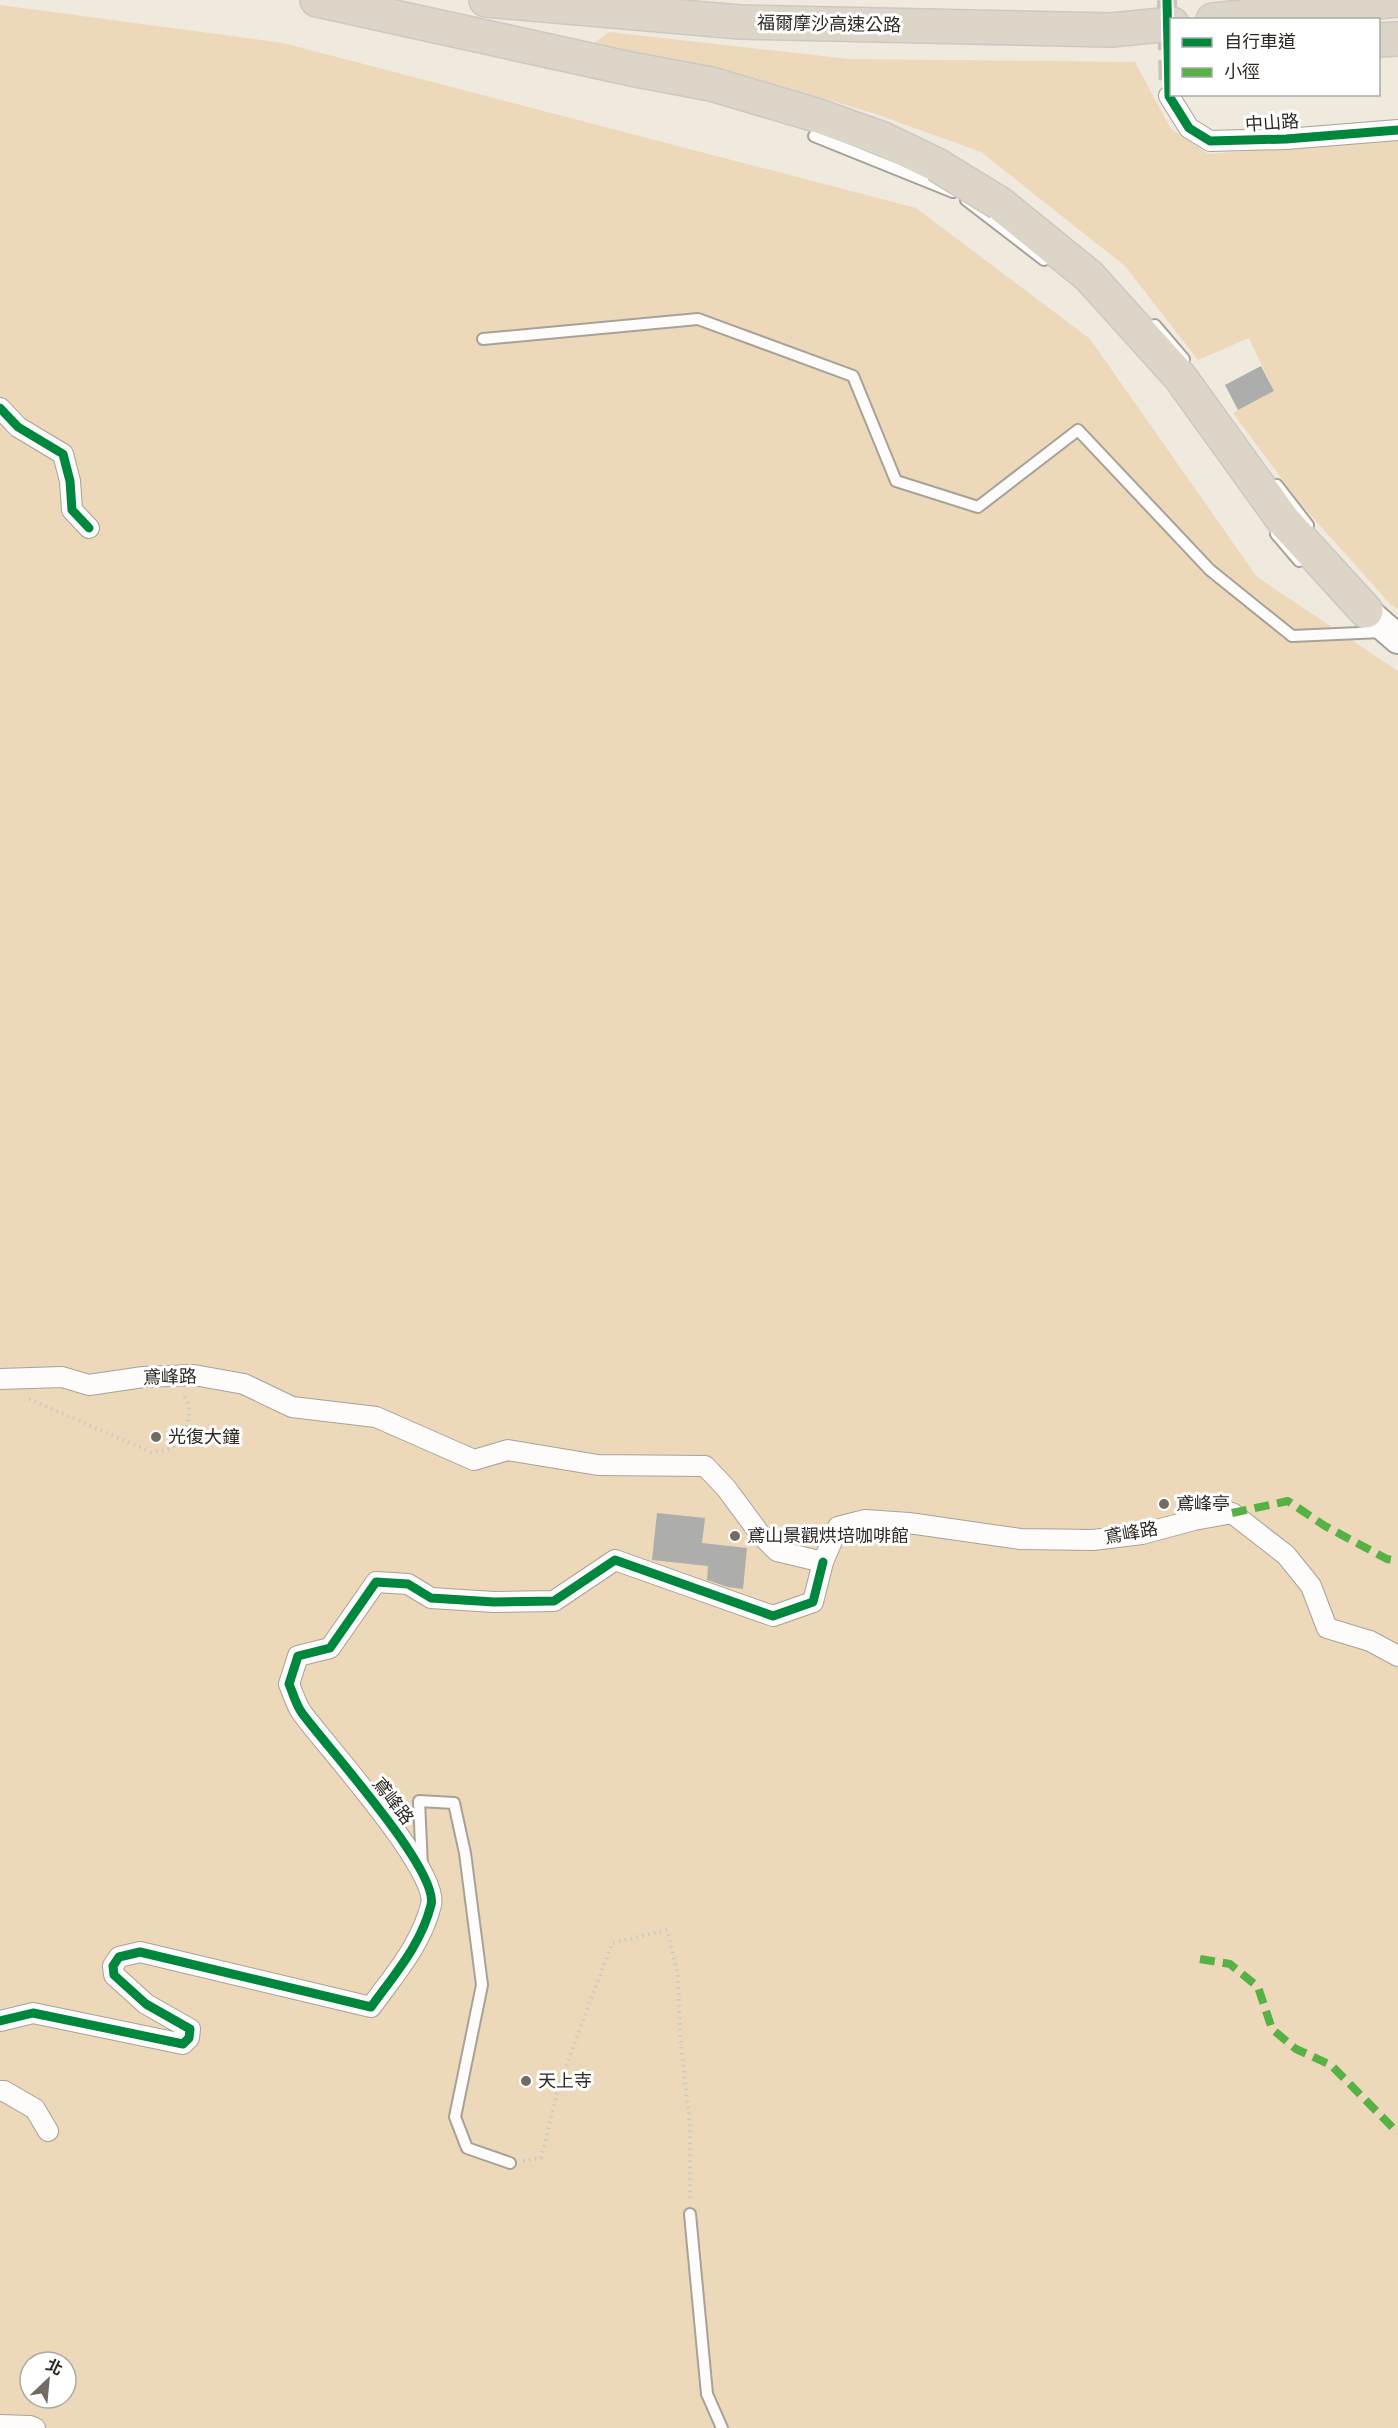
<svg xmlns="http://www.w3.org/2000/svg" width="1398" height="2428" font-family="'Space Grotesk','Noto Sans TC',sans-serif">
	<rect width="100%" height="100%" fill="#f0e9de"/>
	<g fill="#edd8ba" fill-rule="evenodd">
		<path d="M0,5l283,38 633,165 174,131 167,238 141,94v1757h-1398zM30,2362h36v36h-36z"/>
		<polygon points="609,32 849,59 1135,62 1171,129 1208,154 1398,140 1398,609 1391,605 1300,503 1233,413 1274,391 1249,338 1198,360 1125,266 981,152 873,113 760,80 587,48"/>
	</g>
	<g fill="#adadab">
		<polygon points="1261,366 1274,391 1238,410 1225,385"/>
		<polygon points="657,1513 705,1518 702,1543 747,1548 743,1589 728,1587 707,1580 708,1566 652,1560"/>
	</g>
	<g fill="none" stroke-linecap="round" stroke-linejoin="round">
		<polyline stroke="#c9c3b8" stroke-width="20" stroke-dasharray="20 10" stroke-linecap="butt" points="1167,0 1169,96"/>
		<defs>
			<g id="lane">
				<polyline points="814,136 953,192"/>
				<polyline points="966,200 1044,260"/>
				<polyline points="1155,325 1184,359"/>
				<polyline points="483,339 698,319 853,376 896,481 978,507 1078,430 1210,570 1292,636 1382,632"/>
				<polyline points="1277,485 1308,525"/>
				<polyline points="1276,534 1299,561"/>
				<polyline points="422,1867 419,1801 454,1803 465,1853 482,1985 455,2117 467,2148 510,2163"/>
				<polyline points="690,2214 707,2394 722,2428"/>
			</g>
			<g id="street">
				<polyline points="1169,96 1189,128 1210,141 1286,139 1398,130"/>
				<polyline points="0,408 18,427 63,454 70,481 72,510 89,528"/>
				<polyline points="0,1379 62,1377 89,1385 143,1377 194,1375 244,1384 292,1407 376,1417 474,1460 508,1450 598,1465 705,1466 726,1488 760,1534 777,1551 823,1562 838,1527 865,1520 909,1523 1020,1539 1093,1540 1142,1534 1194,1520 1232,1513 1286,1555 1311,1586 1327,1628 1370,1641 1398,1656"/>
				<path d="M0,2021l33,-8 150,31 6,-6 1,-9 -44,-25 -32,-29 -1,-9 6,-9 21,-5 231,55c23,-32 50,-62 60,-102 9,-34 -105,-159 -129,-192 -6,-8 -9,-20 -13,-29l9,-28 32,-8 46,-66 32,2 23,14 63,4 60,-1 61,-41 158,56 40,-14 10,-40"/>
				<polyline points="0,2091 4,2091 35,2109 48,2131"/>
				<polyline points="0,2425 30,2426 35,2428"/>
			</g>
			<polyline id="secondary" points="1366,611 1398,639"/>
			<g id="highway">
				<polyline points="317,0 631,69 711,84 816,115 883,139 937,165"/>
				<polyline points="486,0 740,22 1111,30 1172,24"/>
				<polyline points="1213,20 1397,0"/>
				<polyline points="1378,40 1398,39"/>
				<polyline points="999,203 1089,276 1180,377 1283,520 1366,611"/>
			</g>
		</defs>
		<use href="#lane" stroke="#a7a299" stroke-width="14"/>
		<use href="#street" stroke="#a7a299" stroke-width="22"/>
		<use href="#secondary" stroke="#a7a299" stroke-width="32"/>
		<use href="#highway" stroke="#ccc8c3" stroke-width="36"/>
		<g stroke="#ccc9c5" stroke-width="4" stroke-dasharray="1.5 4.5" stroke-linecap="butt">
			<path d="M29,1399l122,53c5,-1 10,-1 15,-2 19,-5 31,-40 17,-55"/>
			<polyline points="523,2161 541,2158 559,2085 612,1943 667,1930 678,1975 680,2036 690,2125 690,2201"/>
		</g>
		<use href="#lane" stroke="#fdfcfa" stroke-width="10"/>
		<use href="#street" stroke="#fdfcfa" stroke-width="20"/>
		<use href="#secondary" stroke="#fdfcfa" stroke-width="28"/>
		<use href="#highway" stroke="#ddd5c7" stroke-width="33"/>
		<defs>
			<polyline id="highway-bridge" points="937,165 999,203"/>
		</defs>
		<use href="#highway-bridge" stroke="#ccc8c3" stroke-width="36" stroke-linecap="butt"/>
		<use href="#highway-bridge" stroke="#ddd5c7" stroke-width="33"/>
		<g stroke="#56b245" stroke-width="8" stroke-dasharray="15 8" stroke-linecap="butt">
			<polyline points="1232,1513 1288,1501 1325,1526 1387,1559 1398,1561"/>
			<polyline points="1200,1959 1230,1964 1258,1987 1272,2029 1296,2049 1331,2065 1398,2133"/>
		</g>
		<defs>
			<g id="cycleway">
				<polyline points="1167,0 1169,96 1189,128 1210,141 1286,139 1398,130"/>
				<polyline points="0,408 18,427 63,454 70,481 72,510 89,528"/>
				<path d="M0,2021l33,-8 150,31 6,-6 1,-9 -44,-25 -32,-29 -1,-9 6,-9 21,-5 231,55c23,-32 50,-62 60,-102 9,-34 -105,-159 -129,-192 -6,-8 -9,-20 -13,-29l9,-28 32,-8 46,-66 32,2 23,14 63,4 60,-1 61,-41 158,56 40,-14 10,-40"/>
			</g>
		</defs>
		<use href="#cycleway" stroke="#fff" stroke-width="13"/>
		<use href="#cycleway" stroke="#00873e" stroke-width="9"/>
	</g>
	<g fill="#726c64" stroke="#fff" stroke-width="2">
		<circle cx="156" cy="1437" r="6"/>
		<circle cx="1164" cy="1504" r="6"/>
		<circle cx="735" cy="1536" r="6"/>
		<circle cx="526" cy="2081" r="6"/>
	</g>
	<g text-anchor="middle" stroke-width="6" stroke-linejoin="round" paint-order="stroke">
		<g font-size="18" fill="#2e2922" stroke="#fff">
			<text transform="translate(829 24) rotate(1)" y="6">福爾摩沙高速公路</text>
			<text transform="translate(1272 123) rotate(-4)" y="6">中山路</text>
			<text transform="translate(170 1377) rotate(-1)" y="6">鳶峰路</text>
			<text transform="translate(1131 1533) rotate(-10)" y="6">鳶峰路</text>
			<text transform="translate(393 1801) rotate(52)" y="6">鳶峰路</text>
		</g>
		<g font-size="18" fill="#2e2922" stroke="#fff" text-anchor="start">
			<text x="168" y="1443">光復大鐘</text>
			<text x="1176" y="1510">鳶峰亭</text>
			<text x="747" y="1542">鳶山景觀烘培咖啡館</text>
			<text x="538" y="2087">天上寺</text>
		</g>
	</g>
	<rect x="1170" y="18" width="210" height="78" fill="#ffffff" stroke="#aba9a7" stroke-width="1.5"/>
	<rect x="1182" y="38" width="30" height="9" fill="#00873e" stroke="#aba9a7" stroke-width="1.5"/>
	<text x="1224" y="48" font-size="18" fill="#2e2922">自行車道</text>
	<rect x="1182" y="68" width="30" height="9" fill="#56b245" stroke="#aba9a7" stroke-width="1.5"/>
	<text x="1224" y="78" font-size="18" fill="#2e2922">小徑</text>
	<g transform="translate(48 2380) rotate(26)"><circle r="28" fill="#ffffff" stroke="#aba9a7" stroke-width="1.5"/>
	<path d="M0-4.5L10 22L0 15L-10 22Z" fill="#726c64"/>
	<text y="-9" font-size="16" font-weight="bold" text-anchor="middle" fill="#2e2922">北</text>
	</g>
</svg>
